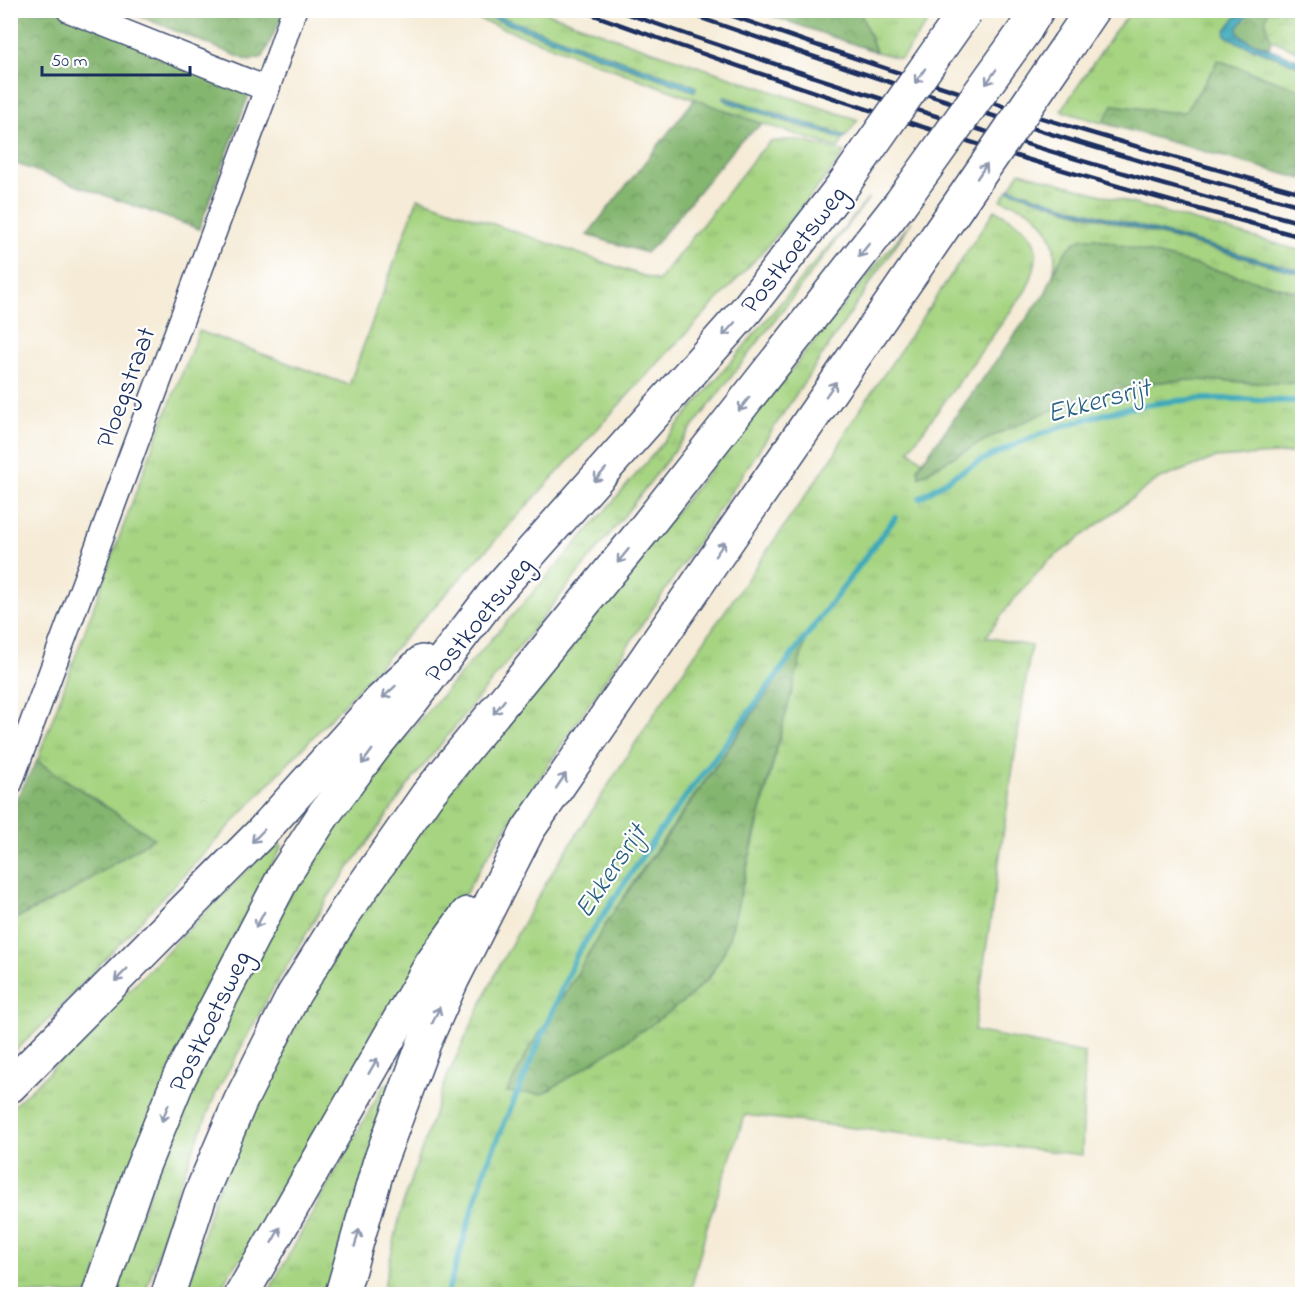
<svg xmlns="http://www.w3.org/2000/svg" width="1313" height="1305" font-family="'Indie Flower',sans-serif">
	<defs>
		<pattern id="grass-tufts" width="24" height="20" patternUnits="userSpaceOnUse" patternTransform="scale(1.5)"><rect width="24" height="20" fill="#a6d481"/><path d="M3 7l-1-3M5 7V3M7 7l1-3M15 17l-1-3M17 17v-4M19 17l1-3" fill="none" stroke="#8eb672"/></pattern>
		<pattern id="forest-crowns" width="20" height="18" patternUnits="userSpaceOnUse" patternTransform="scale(1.5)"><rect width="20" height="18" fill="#84b66f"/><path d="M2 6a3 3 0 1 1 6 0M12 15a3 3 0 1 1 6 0" fill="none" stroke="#6b945e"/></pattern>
		<pattern id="wetland-marsh" width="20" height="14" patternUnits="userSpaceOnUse" patternTransform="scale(1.5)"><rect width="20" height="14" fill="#a6d481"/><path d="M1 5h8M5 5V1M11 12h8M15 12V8" fill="none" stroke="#8eb672"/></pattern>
		<pattern id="water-ripples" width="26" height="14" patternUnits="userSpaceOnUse" patternTransform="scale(1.5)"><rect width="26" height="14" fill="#3ba9ba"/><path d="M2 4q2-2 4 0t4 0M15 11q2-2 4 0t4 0" fill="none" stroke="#318a9a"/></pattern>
	</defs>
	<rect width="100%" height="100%" fill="#fff"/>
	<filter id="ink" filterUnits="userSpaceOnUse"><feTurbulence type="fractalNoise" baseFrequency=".0167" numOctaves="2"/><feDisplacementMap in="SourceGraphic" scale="12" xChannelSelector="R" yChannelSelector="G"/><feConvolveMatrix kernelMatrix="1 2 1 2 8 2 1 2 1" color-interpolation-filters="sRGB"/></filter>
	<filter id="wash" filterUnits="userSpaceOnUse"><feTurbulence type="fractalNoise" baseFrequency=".008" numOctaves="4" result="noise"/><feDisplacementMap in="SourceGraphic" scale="24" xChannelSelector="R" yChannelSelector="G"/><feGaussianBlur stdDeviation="1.35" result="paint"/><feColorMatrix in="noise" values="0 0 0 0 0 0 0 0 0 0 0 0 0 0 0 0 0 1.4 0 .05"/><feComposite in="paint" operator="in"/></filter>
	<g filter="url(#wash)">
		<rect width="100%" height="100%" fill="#f5ebd6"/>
		<g fill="url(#grass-tufts)" stroke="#608270" stroke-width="1.5" fill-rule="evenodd">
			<polygon points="456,11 472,11 694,91 696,88 695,86 484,11 542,11 632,44 858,120 846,136 731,99 723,99 783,121 844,139 838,148 739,116"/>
			<polygon points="860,11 936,11 901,59 876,52"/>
			<polygon points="1132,11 1241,11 1226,30 1227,35 1239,43 1302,67 1302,90 1217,60 1214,69 1185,112 1168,112 1113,105 1103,123 1061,111 1115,31"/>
			<path d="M785,140h12l48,12c-70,95 -157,176 -236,264 -184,203 -372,402 -559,602l-39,37v-134l57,-28 85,-55 -116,-77 117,-318 45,-112 150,54 69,-187 240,83 99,-126 13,-13z"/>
			<polygon points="1020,172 1302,251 1302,271 1070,207 1010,188"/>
			<path d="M1008,190l61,20 233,64v19l-207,-55 -32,19 -10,18c6,-24 -2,-52 -25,-65 -8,-4 -18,-7 -27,-10z"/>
			<polygon points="869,198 624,516 413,779 329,896 274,987 216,1093 178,1188 145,1294 112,1294 189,1082 300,877 390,754 612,503"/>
			<path d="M995,210c41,21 52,37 31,80l-117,160 14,11 -5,6 1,9c74,-43 163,-88 251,-95 44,-3 88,4 132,2v69l-87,6 -58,22 -111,83 -36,41 -24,33 45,9 -57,385 111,22 -3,102 -337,-40 -38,111 -17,68h-308l21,-91 44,-126 52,-111 51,-90 115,-179 171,-245 11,-23zM804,640l-72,288 -8,24 -14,25 -23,22 -157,48 43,-66 17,-31 44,-69z"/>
			<polygon points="912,221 488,855 425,962 265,1242 236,1263 217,1294 186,1294 213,1201 252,1106 307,1002 358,916 438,805"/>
			<polygon points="273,843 282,846 224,958 88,1294 11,1294 11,1108 41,1080"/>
			<polygon points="395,1080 332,1294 267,1294 384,1085"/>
		</g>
		<g fill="url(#forest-crowns)" stroke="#507266" stroke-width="1.5">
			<polygon points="10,11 72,11 245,89 248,97 199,229 11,162"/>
			<polygon points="127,11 284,11 263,57 249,61"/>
			<polygon points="757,11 860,11 876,52 764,13"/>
			<path d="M1251,11h17c-5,10 -1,20 4,29l-3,7 -20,-6 -11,-7v-7z"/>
			<polygon points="1217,60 1302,90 1302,179 1103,123 1113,105 1168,112 1185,112 1214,69"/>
			<polygon points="695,99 762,124 739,142 658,241 646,253 587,235"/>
			<path d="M1083,238h12l207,55v90c-44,2 -88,-5 -132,-2 -88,7 -177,52 -251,96l-1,-10 5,-6 123,-169c8,-20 16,-45 37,-54z"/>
			<polygon points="806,638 765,792 732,928 724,952 709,977 687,999 648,1027 543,1094 507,1092 530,1047 573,981 608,920"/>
			<polygon points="37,761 154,838 68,893 11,921 11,808"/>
		</g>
		<path fill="url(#wetland-marsh)" stroke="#608270" stroke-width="1.5" d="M1268,11h34v42l-30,-13c-5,-9 -9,-19 -4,-29z"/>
		<g fill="url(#water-ripples)" stroke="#2b6c8c" stroke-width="1.5">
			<polygon points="1241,10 1251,11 1238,27 1238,34 1249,41 1302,61 1302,67 1239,43 1225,35 1226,30"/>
			<polygon points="472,11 484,11 695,86 696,88 694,91"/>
			<polygon points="724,97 846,136 844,139 730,103 723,99"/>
			<polygon points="1010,188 1070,207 1302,271 1302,274 1069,209 1008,190"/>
		</g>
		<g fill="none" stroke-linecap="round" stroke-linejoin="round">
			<g stroke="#3ba9ba" stroke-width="6">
				<path d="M920,498c14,-9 28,-19 42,-27 71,-40 162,-70 244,-72 32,-1 64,2 96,2"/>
				<polyline points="447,1294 486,1166 577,954 654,839 895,518"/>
			</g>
		</g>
	</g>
	<g filter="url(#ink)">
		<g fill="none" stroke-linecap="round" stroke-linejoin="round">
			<defs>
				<g id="minor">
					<polyline points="69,10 267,89"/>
					<polyline points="10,783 267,89 294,10"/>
				</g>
				<g id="highway">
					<polyline points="1025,30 1037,10"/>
					<polyline points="1069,44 1092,10"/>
					<polyline points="10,1086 261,833 380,701 422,662"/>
					<polyline points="99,1294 139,1176 179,1078 285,874 324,814 378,742 411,702 493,595 747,309 844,184"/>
					<polyline points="168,1294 200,1196 240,1102 294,994 346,911 427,795 642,532 900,204"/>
					<polyline points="242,1294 432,963 467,914"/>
					<polyline points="342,1294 379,1164 424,1043 452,980 528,830 949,219"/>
				</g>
			</defs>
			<use href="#minor" stroke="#3c4b70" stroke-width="27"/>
			<use href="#highway" stroke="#3c4b70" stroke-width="36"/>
			<use href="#minor" stroke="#fff" stroke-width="24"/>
			<use href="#highway" stroke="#fff" stroke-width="33"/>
			<g stroke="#1b2f5e" stroke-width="4.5">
				<path d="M580,10c237,87 479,163 722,227"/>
				<path d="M616,10c227,79 455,151 686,213"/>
				<path d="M678,10c206,72 414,141 624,196"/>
				<path d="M716,10c193,69 389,130 586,183"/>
			</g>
			<defs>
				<g id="highway-bridge">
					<polyline points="844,184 966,11"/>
					<polyline points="900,204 1025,30"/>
					<polyline points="949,219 1069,44"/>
				</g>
			</defs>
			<use href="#highway-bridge" stroke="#3c4b70" stroke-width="36" stroke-linecap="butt"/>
			<use href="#highway-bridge" stroke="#fff" stroke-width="33"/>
		</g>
		<defs><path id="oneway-shaft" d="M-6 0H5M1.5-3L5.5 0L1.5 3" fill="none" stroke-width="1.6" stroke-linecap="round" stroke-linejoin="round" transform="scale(1.5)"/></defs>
		<g stroke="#8d97ae">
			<use href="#oneway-shaft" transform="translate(920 76) rotate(125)"/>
			<use href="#oneway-shaft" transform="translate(991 77) rotate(125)"/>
			<use href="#oneway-shaft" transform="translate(982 171) rotate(-56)"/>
			<use href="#oneway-shaft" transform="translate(864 250) rotate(128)"/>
			<use href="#oneway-shaft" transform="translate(729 329) rotate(132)"/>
			<use href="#oneway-shaft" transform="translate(831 389) rotate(-55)"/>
			<use href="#oneway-shaft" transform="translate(744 404) rotate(128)"/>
			<use href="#oneway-shaft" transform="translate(600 475) rotate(132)"/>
			<use href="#oneway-shaft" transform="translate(720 549) rotate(-55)"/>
			<use href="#oneway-shaft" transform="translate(623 556) rotate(129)"/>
			<use href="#oneway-shaft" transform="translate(389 692) rotate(137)"/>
			<use href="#oneway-shaft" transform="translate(499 707) rotate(129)"/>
			<use href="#oneway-shaft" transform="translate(367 757) rotate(126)"/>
			<use href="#oneway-shaft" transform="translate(561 781) rotate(-56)"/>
			<use href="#oneway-shaft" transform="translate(258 836) rotate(134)"/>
			<use href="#oneway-shaft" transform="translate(260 920) rotate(118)"/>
			<use href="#oneway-shaft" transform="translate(121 975) rotate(135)"/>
			<use href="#oneway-shaft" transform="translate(436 1015) rotate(-66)"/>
			<use href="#oneway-shaft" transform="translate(373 1066) rotate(-60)"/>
			<use href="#oneway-shaft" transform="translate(165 1113) rotate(112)"/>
			<use href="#oneway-shaft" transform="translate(276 1235) rotate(-60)"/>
			<use href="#oneway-shaft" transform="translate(357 1238) rotate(-74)"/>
		</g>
	</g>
	<g text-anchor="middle" stroke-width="4.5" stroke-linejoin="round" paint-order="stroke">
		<g font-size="27" fill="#1b2f5e" stroke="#fff">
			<text transform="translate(793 249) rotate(-52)" y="9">Postkoetsweg</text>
			<text transform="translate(125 387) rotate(-70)" y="9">Ploegstraat</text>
			<text transform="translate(478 619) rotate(-51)" y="9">Postkoetsweg</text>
			<text transform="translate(209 1021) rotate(-64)" y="9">Postkoetsweg</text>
		</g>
		<g font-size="28" font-style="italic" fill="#286083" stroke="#fff">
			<text transform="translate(1098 399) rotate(-15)" y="10">Ekkersrijt</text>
			<text transform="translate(609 870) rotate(-56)" y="10">Ekkersrijt</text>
		</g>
	</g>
	<rect width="1313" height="1305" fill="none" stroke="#fff" stroke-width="36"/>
	<path d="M42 66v9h148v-9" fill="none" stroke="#1b2f5e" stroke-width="3"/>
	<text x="51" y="66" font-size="18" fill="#1b2f5e" stroke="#ffffff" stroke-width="4.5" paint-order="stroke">50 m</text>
</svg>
